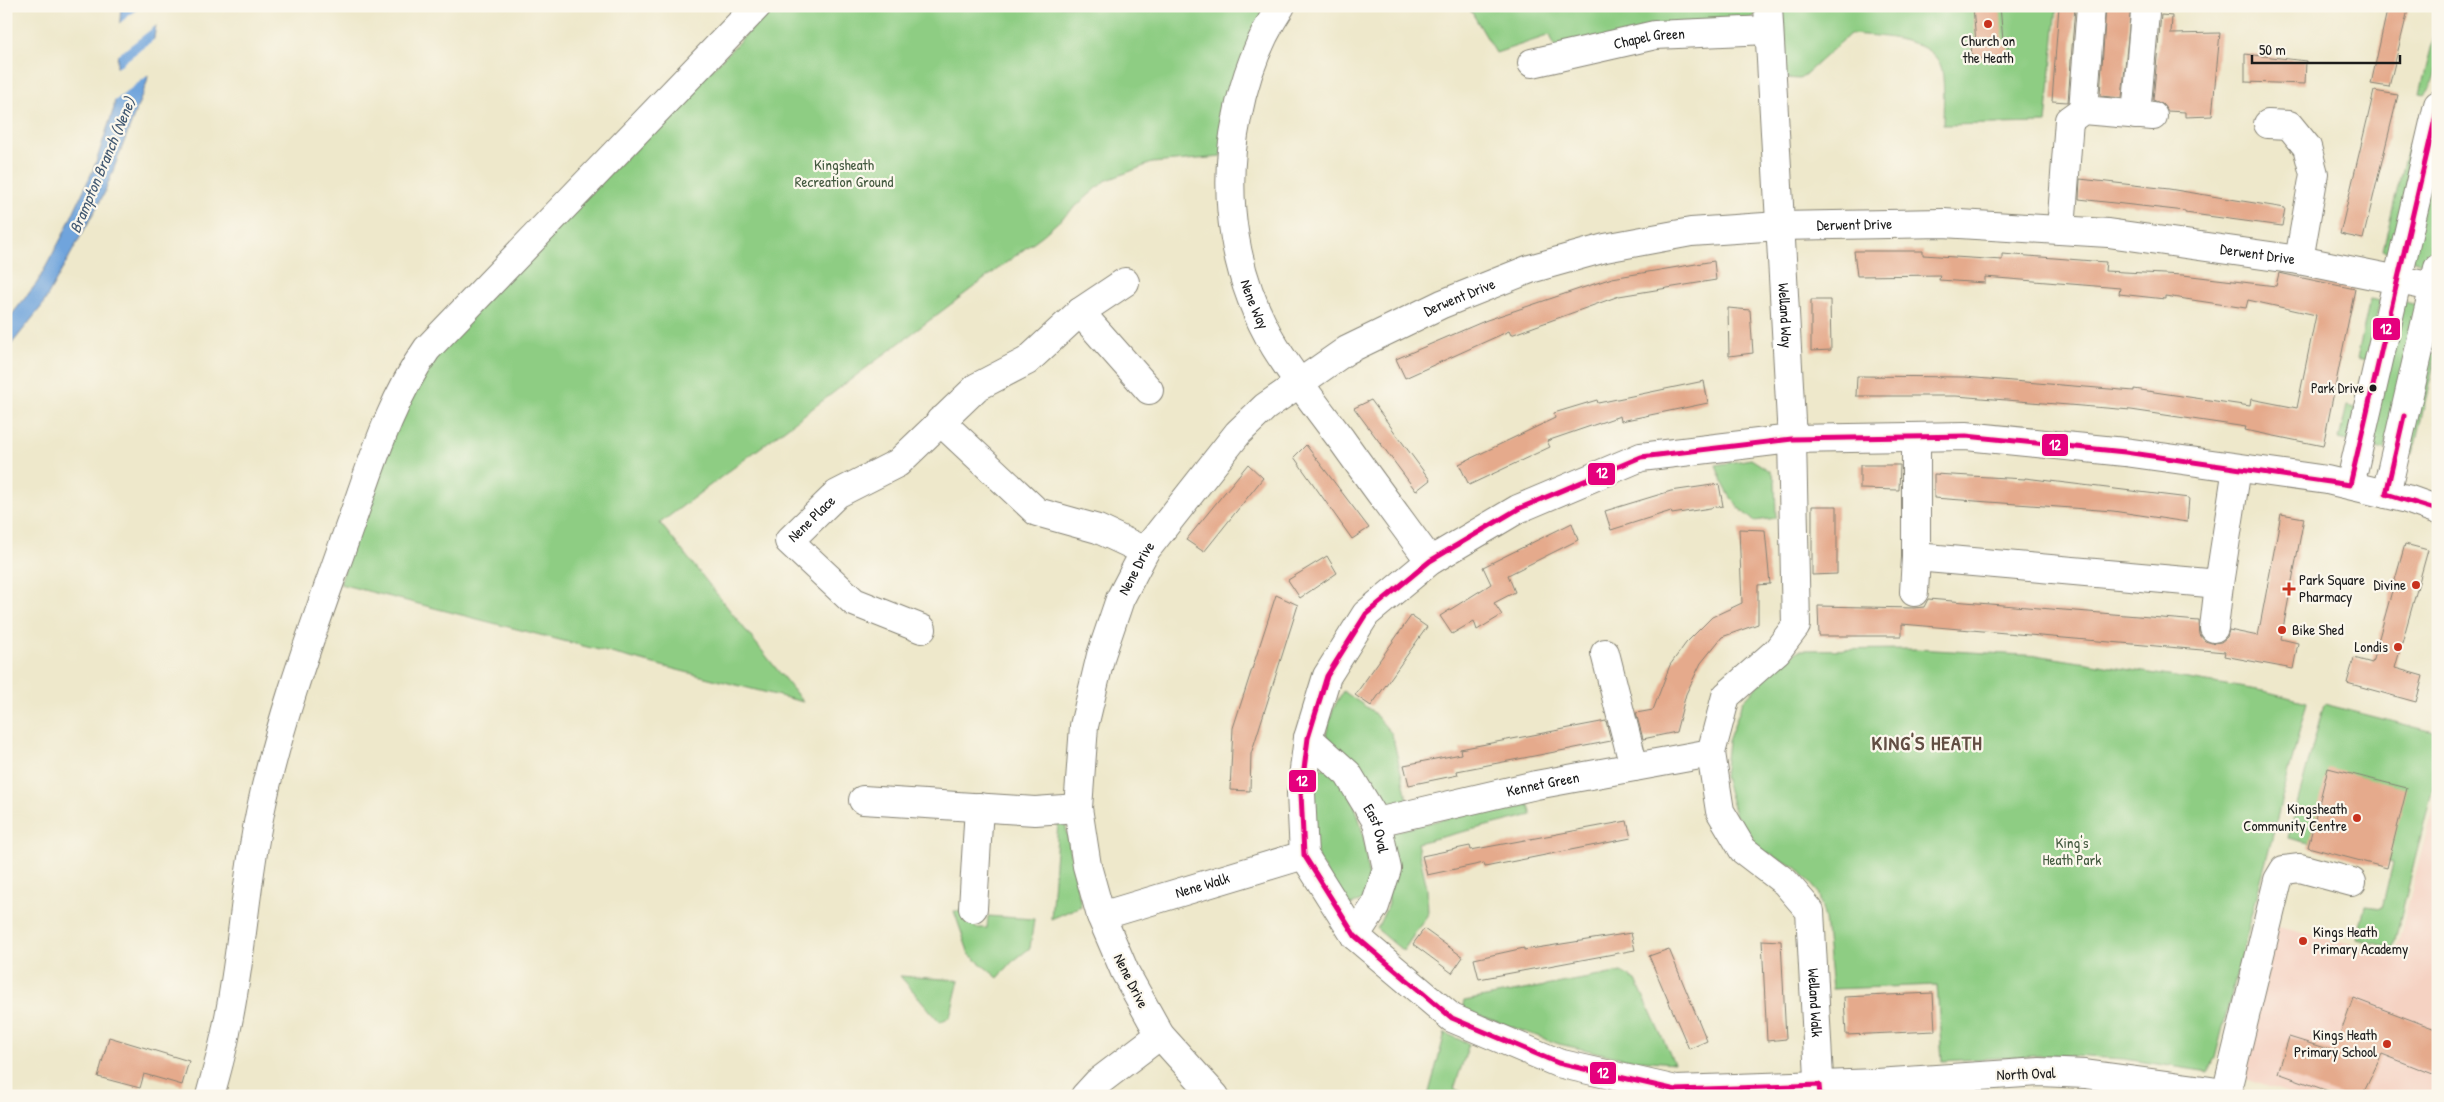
<svg xmlns="http://www.w3.org/2000/svg" width="2444" height="1102" font-family="'Patrick Hand',sans-serif">
	<rect width="100%" height="100%" fill="#fbf7ec"/>
	<filter id="ink" filterUnits="userSpaceOnUse"><feTurbulence type="fractalNoise" baseFrequency=".02" numOctaves="2"/><feDisplacementMap in="SourceGraphic" scale="10" xChannelSelector="R" yChannelSelector="G"/><feConvolveMatrix kernelMatrix="1 2 1 2 8 2 1 2 1" color-interpolation-filters="sRGB"/></filter>
	<filter id="wash" filterUnits="userSpaceOnUse"><feTurbulence type="fractalNoise" baseFrequency=".0096" numOctaves="4" result="noise"/><feDisplacementMap in="SourceGraphic" scale="20" xChannelSelector="R" yChannelSelector="G"/><feGaussianBlur stdDeviation="1.12" result="paint"/><feColorMatrix in="noise" values="0 0 0 0 0 0 0 0 0 0 0 0 0 0 0 0 0 1.4 0 .05"/><feComposite in="paint" operator="in"/></filter>
	<g filter="url(#wash)">
		<rect width="100%" height="100%" fill="#eee8cb"/>
		<polygon fill="#f5d2c2" points="2438,787 2438,1096 2294,1096 2245,1079 2274,926 2395,955"/>
		<g fill="#8ecd83" stroke="#557450">
			<polygon points="774,6 1271,6 1221,157 1152,163 1105,181 1043,235 660,523 803,702 340,584 382,458 432,355"/>
			<polygon points="1468,6 1758,6 1758,11 1746,25 1556,50 1550,35 1496,53"/>
			<path d="M1782,6h275l-11,117 -103,2c0,-17 2,-38 -1,-55 -7,-33 -65,-34 -92,-36l-50,45 -15,-1z"/>
			<path d="M2438,20c0,24 4,55 -13,74l-5,-1z"/>
			<polygon points="2438,142 2438,219 2427,264 2410,260"/>
			<polygon points="2408,144 2414,158 2391,253 2383,250"/>
			<polygon points="2370,299 2380,301 2366,361 2357,359"/>
			<polygon points="2401,301 2417,305 2384,450 2368,446"/>
			<polygon points="2438,314 2438,346 2413,454 2404,452"/>
			<polygon points="2347,406 2356,408 2348,441 2339,439"/>
			<path d="M1751,459l19,12 5,9 1,38 -21,3c-21,-13 -32,-34 -39,-56z"/>
			<polygon points="1916,649 2042,656 2264,691 2307,702 2215,1058 2209,1072 2125,1059 2054,1055 1942,1061 1937,985 1832,989 1825,919 1818,892 1797,868 1761,850 1735,814 1724,777 1728,741 1743,701 1770,673 1799,650"/>
			<polygon points="1343,691 1372,711 1392,734 1409,806 1381,810 1343,754 1326,735 1333,709"/>
			<polygon points="2324,704 2438,733 2438,767 2393,948 2357,939 2365,906 2382,908 2393,863 2288,838"/>
			<path d="M1324,768c38,19 43,84 45,122l-7,11 -15,5 -28,-46 -9,-28v-60z"/>
			<polygon points="1526,798 1532,815 1417,843 1427,888 1428,914 1403,951 1377,929 1388,904 1385,834"/>
			<polygon points="1058,822 1065,822 1081,906 1051,919"/>
			<polygon points="954,911 972,912 975,928 987,928 988,916 1034,919 1030,948 1012,962 998,978 969,954"/>
			<polygon points="1621,972 1636,980 1674,1063 1627,1059 1559,1044 1462,1009 1464,1001"/>
			<polygon points="900,976 959,980 950,1017 940,1022"/>
			<polygon points="1445,1033 1469,1044 1454,1089 1472,1096 1428,1096"/>
		</g>
		<polygon fill="#70a4dc" stroke="#46607c" points="121,6 159,6 147,82 104,194 42,306 6,351 6,322 37,283 63,235 94,168 114,108"/>
		<g fill="#eee8cb">
			<polygon points="141,6 161,6 158,24 114,58 116,26"/>
			<polygon points="156,38 151,73 112,103 114,70"/>
		</g>
		<g id="blocks">
			<g fill="#e5aa8c">
				<polygon points="1973,6 2000,6 2003,41 2008,41 2009,56 1972,59 1971,43 1976,43"/>
				<polygon points="2059,6 2075,6 2068,102 2052,101"/>
				<polygon points="2106,6 2131,6 2122,98 2100,96"/>
				<polygon points="2388,6 2409,6 2389,87 2371,84"/>
				<polygon points="2161,15 2172,16 2171,34 2220,33 2212,116 2185,117 2185,112 2167,111 2162,104 2153,100"/>
				<polygon points="2245,54 2306,61 2305,84 2245,82"/>
				<polygon points="2374,91 2398,95 2363,239 2340,234"/>
				<polygon points="2080,179 2169,189 2285,208 2282,226 2185,213 2185,211 2079,199"/>
				<polygon points="1854,251 1923,251 1923,255 2002,260 2002,254 2106,262 2105,271 2183,275 2276,286 2279,273 2355,289 2323,446 2245,430 2246,427 2131,410 1956,396 1856,396 1857,376 1964,377 2134,391 2134,389 2250,406 2251,399 2297,408 2316,315 2248,300 2246,308 2165,296 2165,299 2119,294 2120,288 1985,277 1985,283 1939,280 1940,275 1857,276"/>
				<polygon points="1714,261 1716,280 1619,296 1511,335 1509,331 1405,378 1396,359 1487,320 1612,278"/>
				<polygon points="1811,300 1830,300 1831,350 1811,351"/>
				<polygon points="1728,308 1750,310 1753,353 1729,356"/>
				<polygon points="1704,381 1708,403 1621,421 1620,416 1547,441 1550,447 1469,485 1459,464 1555,418 1554,413 1597,400 1598,403"/>
				<polygon points="1371,400 1430,480 1416,491 1354,408"/>
				<polygon points="1306,445 1369,528 1352,539 1294,457"/>
				<polygon points="1248,464 1263,478 1204,552 1186,540"/>
				<polygon points="1860,465 1900,465 1899,490 1860,489"/>
				<polygon points="1934,474 2025,479 2025,478 2189,498 2187,522 2113,511 1934,498"/>
				<polygon points="1719,484 1723,506 1672,514 1671,511 1611,530 1605,511 1671,491"/>
				<polygon points="1812,506 1837,506 1837,574 1812,575"/>
				<polygon points="2281,514 2304,518 2281,639 2298,643 2293,669 2224,656 2225,652 1902,624 1902,636 1819,636 1818,606 1914,608 1924,607 1928,599 2199,621 2200,635 2205,641 2212,643 2221,642 2227,637 2229,630 2258,636"/>
				<polygon points="1572,523 1578,540 1508,575 1515,592 1494,603 1502,615 1477,630 1474,621 1452,634 1440,616 1491,584 1483,567"/>
				<polygon points="1739,529 1765,530 1770,584 1758,585 1758,624 1722,637 1701,663 1686,694 1676,732 1643,739 1636,713 1653,710 1670,665 1686,643 1712,617 1742,603"/>
				<polygon points="2405,544 2428,550 2395,668 2423,676 2416,702 2347,683 2354,658 2372,663"/>
				<polygon points="1327,556 1337,573 1300,598 1288,580"/>
				<polygon points="1276,595 1298,605 1251,754 1250,791 1230,790 1233,728"/>
				<polygon points="1411,616 1427,627 1371,706 1355,695"/>
				<polygon points="1606,721 1611,741 1457,771 1458,775 1409,785 1404,765 1461,754 1460,749"/>
				<polygon points="2328,768 2407,788 2387,868 2308,847"/>
				<polygon points="1627,821 1631,838 1485,867 1484,863 1427,875 1422,856 1470,846 1471,850"/>
				<polygon points="1424,929 1463,957 1452,973 1413,944"/>
				<polygon points="1631,933 1635,950 1479,979 1474,959 1524,948 1524,950"/>
				<polygon points="1762,940 1781,941 1786,1039 1767,1041"/>
				<polygon points="1669,949 1707,1041 1689,1049 1649,956"/>
				<polygon points="1933,993 1935,1031 1846,1035 1844,997"/>
				<polygon points="2353,998 2438,1030 2438,1076 2382,1054 2362,1096 2342,1096 2278,1073 2289,1037 2334,1051"/>
				<polygon points="109,1037 189,1061 182,1085 144,1074 140,1088 98,1077"/>
			</g>
		</g>
	</g>
	<g filter="url(#ink)">
		<use href="#blocks" fill-opacity="0" stroke="#858274" stroke-width="1"/>
		<g fill="none" stroke-linecap="round" stroke-linejoin="round">
			<defs>
				<g id="minor">
					<path id="s1" d="M1281,6c-22,33 -37,74 -44,112 -16,77 -3,161 38,229 20,32 43,62 66,92 29,41 59,81 89,122"/>
					<path id="s2" d="M1768,6l24,433 4,187 -19,25 -51,45 -15,57 9,58 23,39 42,32 25,29 10,185"/>
					<path id="s3" d="M1532,63l123,-28 113,-5"/>
					<polyline points="2083,110 2091,6"/>
					<polyline points="2136,115 2145,13"/>
					<polyline points="2268,124 2289,125 2307,147 2314,174 2299,260"/>
					<polyline points="2061,230 2069,120 2083,110 2153,116"/>
					<polyline points="1080,312 1149,390"/>
					<polyline points="940,421 1037,512 1098,529 1145,551"/>
					<polyline points="2350,485 2438,105"/>
					<polyline points="2386,494 2438,268"/>
					<polyline points="1916,557 2219,584 2237,468"/>
					<polyline points="1914,592 1916,557 1916,437"/>
					<polyline points="2214,628 2219,584"/>
					<path id="s4" d="M922,629l-68,-27 -65,-61 48,-47 61,-31 79,-76 50,-26 53,-49 45,-30"/>
					<polyline points="1605,653 1634,767"/>
					<path id="s5" d="M1308,738l40,36 29,48 10,47 -12,37 -20,30"/>
					<polyline points="863,800 1035,811 1078,808"/>
					<path id="s6" d="M1377,822l159,-37 175,-32"/>
					<polyline points="973,908 979,807"/>
					<path id="s7" d="M1101,916l203,-61"/>
					<polyline points="2226,1094 2278,880 2284,870 2300,868 2352,882"/>
					<path d="M210,1096c6,-23 13,-46 17,-69 15,-70 18,-143 33,-214 20,-97 56,-191 89,-285 22,-61 40,-125 78,-179l330,-343"/>
					<polyline points="1085,1096 1097,1083 1160,1035"/>
					<path id="s8" d="M1215,1096l-55,-61 -35,-63 -24,-56 -14,-50 -9,-58 6,-82 17,-71 19,-56 25,-48 93,-118 27,-26 82,-57 95,-46 88,-35 75,-21 86,-16 88,-6 164,-3 165,10 191,27 139,28"/>
					<polyline points="2231,1096 2211,1091 2085,1074 2040,1072 1877,1083 1676,1090 1558,1063 1452,1018 1355,936 1304,855 1301,793 1308,738 1327,676 1366,614 1430,561 1518,509 1641,457 1792,439 1966,436 2125,452 2327,480 2407,499 2438,510"/>
				</g>
			</defs>
			<use href="#minor" stroke="#858274" stroke-width="30"/>
			<use href="#minor" stroke="#fff" stroke-width="28"/>
			<defs>
				<g id="bus-1">
					<polyline points="2404,416 2386,494 2438,510"/>
					<polyline points="1820,1096 1819,1085 1676,1090 1558,1063 1452,1018 1355,936 1304,855 1301,793 1308,738 1327,676 1366,614 1430,561 1518,509 1641,457 1792,439 1966,436 2125,452 2350,485 2438,106"/>
				</g>
			</defs>
			<use href="#bus-1" stroke="#fbf7ec" stroke-width="9"/>
			<use href="#bus-1" stroke="#e5007d" stroke-width="5"/>
		</g>
	</g>
	<g fill="#c8321e" stroke="#fbf7ec" stroke-width="2">
		<circle cx="1988" cy="24" r="5"/>
		<circle cx="2416" cy="585" r="5"/>
		<path d="M2286.5 581.5h5v5h5v5h-5v5h-5v-5h-5v-5h5z"/>
		<circle cx="2282" cy="630" r="5"/>
		<circle cx="2398" cy="647" r="5"/>
		<circle cx="2357" cy="818" r="5"/>
		<circle cx="2303" cy="941" r="5"/>
		<circle cx="2387" cy="1044" r="5"/>
	</g>
	<circle fill="#1c1c1c" stroke="#fbf7ec" stroke-width="2" cx="2373" cy="388" r="4.5"/>
	<g text-anchor="middle" stroke-width="4.5" stroke-linejoin="round" paint-order="stroke">
		<g font-size="14" fill="#1c1c1c" stroke="#fbf7ec" text-anchor="end">
			<text x="2364" y="393">Park Drive</text>
		</g>
		<g font-size="15" fill="#1c1c1c" stroke="#fbf7ec">
			<text dy="5" stroke="none"><textPath href="#s3" startOffset="120">Chapel Green</textPath></text>
			<text dy="5" stroke="none"><textPath href="#s8" startOffset="1411">Derwent Drive</textPath></text>
			<text dy="5" stroke="none"><textPath href="#s8" startOffset="1816">Derwent Drive</textPath></text>
			<text dy="5" stroke="none"><textPath href="#s8" startOffset="1006">Derwent Drive</textPath></text>
			<text dy="5" stroke="none"><textPath href="#s1" startOffset="311">Nene Way</textPath></text>
			<text dy="5" stroke="none"><textPath href="#s2" startOffset="310">Welland Way</textPath></text>
			<text dy="5" stroke="none"><textPath href="#s4" startOffset="194">Nene Place</textPath></text>
			<text dy="5" stroke="none"><textPath href="#s8" startOffset="575">Nene Drive</textPath></text>
			<text dy="5" stroke="none"><textPath href="#s6" startOffset="170">Kennet Green</textPath></text>
			<text dy="5" stroke="none"><textPath href="#s5" startOffset="116">East Oval</textPath></text>
			<text dy="5" stroke="none"><textPath href="#s7" startOffset="106">Nene Walk</textPath></text>
			<text transform="translate(1131 981) rotate(63)" y="5">Nene Drive</text>
			<text dy="5" stroke="none"><textPath href="#s2" startOffset="1066">Welland Walk</textPath></text>
			<text transform="translate(2026 1074) rotate(-2)" y="5">North Oval</text>
		</g>
		<g font-size="15" fill="#1c1c1c" stroke="#fbf7ec" text-anchor="end">
			<text x="1988" y="46" text-anchor="middle">Church on<tspan x="1988" dy="17">the Heath</tspan></text>
			<text x="2299" y="585" text-anchor="start">Park Square<tspan x="2299" dy="17">Pharmacy</tspan></text>
			<text x="2406" y="590">Divine</text>
			<text x="2292" y="635" text-anchor="start">Bike Shed</text>
			<text x="2388" y="652">Londis</text>
			<text x="2347" y="814">Kingsheath<tspan x="2347" dy="17">Community Centre</tspan></text>
			<text x="2313" y="937" text-anchor="start">Kings Heath<tspan x="2313" dy="17">Primary Academy</tspan></text>
			<text x="2377" y="1040">Kings Heath<tspan x="2377" dy="17">Primary School</tspan></text>
		</g>
		<g font-size="15" fill="#445a40" stroke="#fbf7ec">
			<text x="844" y="170">Kingsheath<tspan x="844" dy="17">Recreation Ground</tspan></text>
			<text x="2072" y="848">King's<tspan x="2072" dy="17">Heath Park</tspan></text>
		</g>
		<g font-size="16" font-style="italic" fill="#425972" stroke="#fbf7ec">
			<text transform="translate(102 165) rotate(-67)" y="6">Brampton Branch (Nene)</text>
		</g>
		<g font-size="20" font-weight="bold" letter-spacing="1" fill="#624e43" stroke="#fbf7ec">
			<text x="1927" y="750">KING'S HEATH</text>
		</g>
	</g>
	<g stroke="#fbf7ec" stroke-width="2">
		<rect x="2372" y="317" width="29" height="24" rx="5" fill="#e5007d"/>
		<rect x="2041" y="433" width="28" height="24" rx="5" fill="#e5007d"/>
		<rect x="1587" y="462" width="29" height="24" rx="5" fill="#e5007d"/>
		<rect x="1288" y="769" width="29" height="24" rx="5" fill="#e5007d"/>
		<rect x="1589" y="1061" width="28" height="24" rx="5" fill="#e5007d"/>
	</g>
	<g font-size="14" text-anchor="middle" font-weight="bold" fill="#fff">
		<text x="2386" y="334">12</text>
		<text x="2055" y="450">12</text>
		<text x="1602" y="478">12</text>
		<text x="1302" y="786">12</text>
		<text x="1603" y="1078">12</text>
	</g>
	<rect width="2444" height="1102" fill="none" stroke="#fbf7ec" stroke-width="25"/>
	<path d="M2252 55v8h148v-8" fill="none" stroke="#1c1c1c" stroke-width="2.5"/>
	<text x="2259" y="55" font-size="15" fill="#1c1c1c" stroke="#fbf7ec" stroke-width="4" paint-order="stroke">50 m</text>
</svg>
